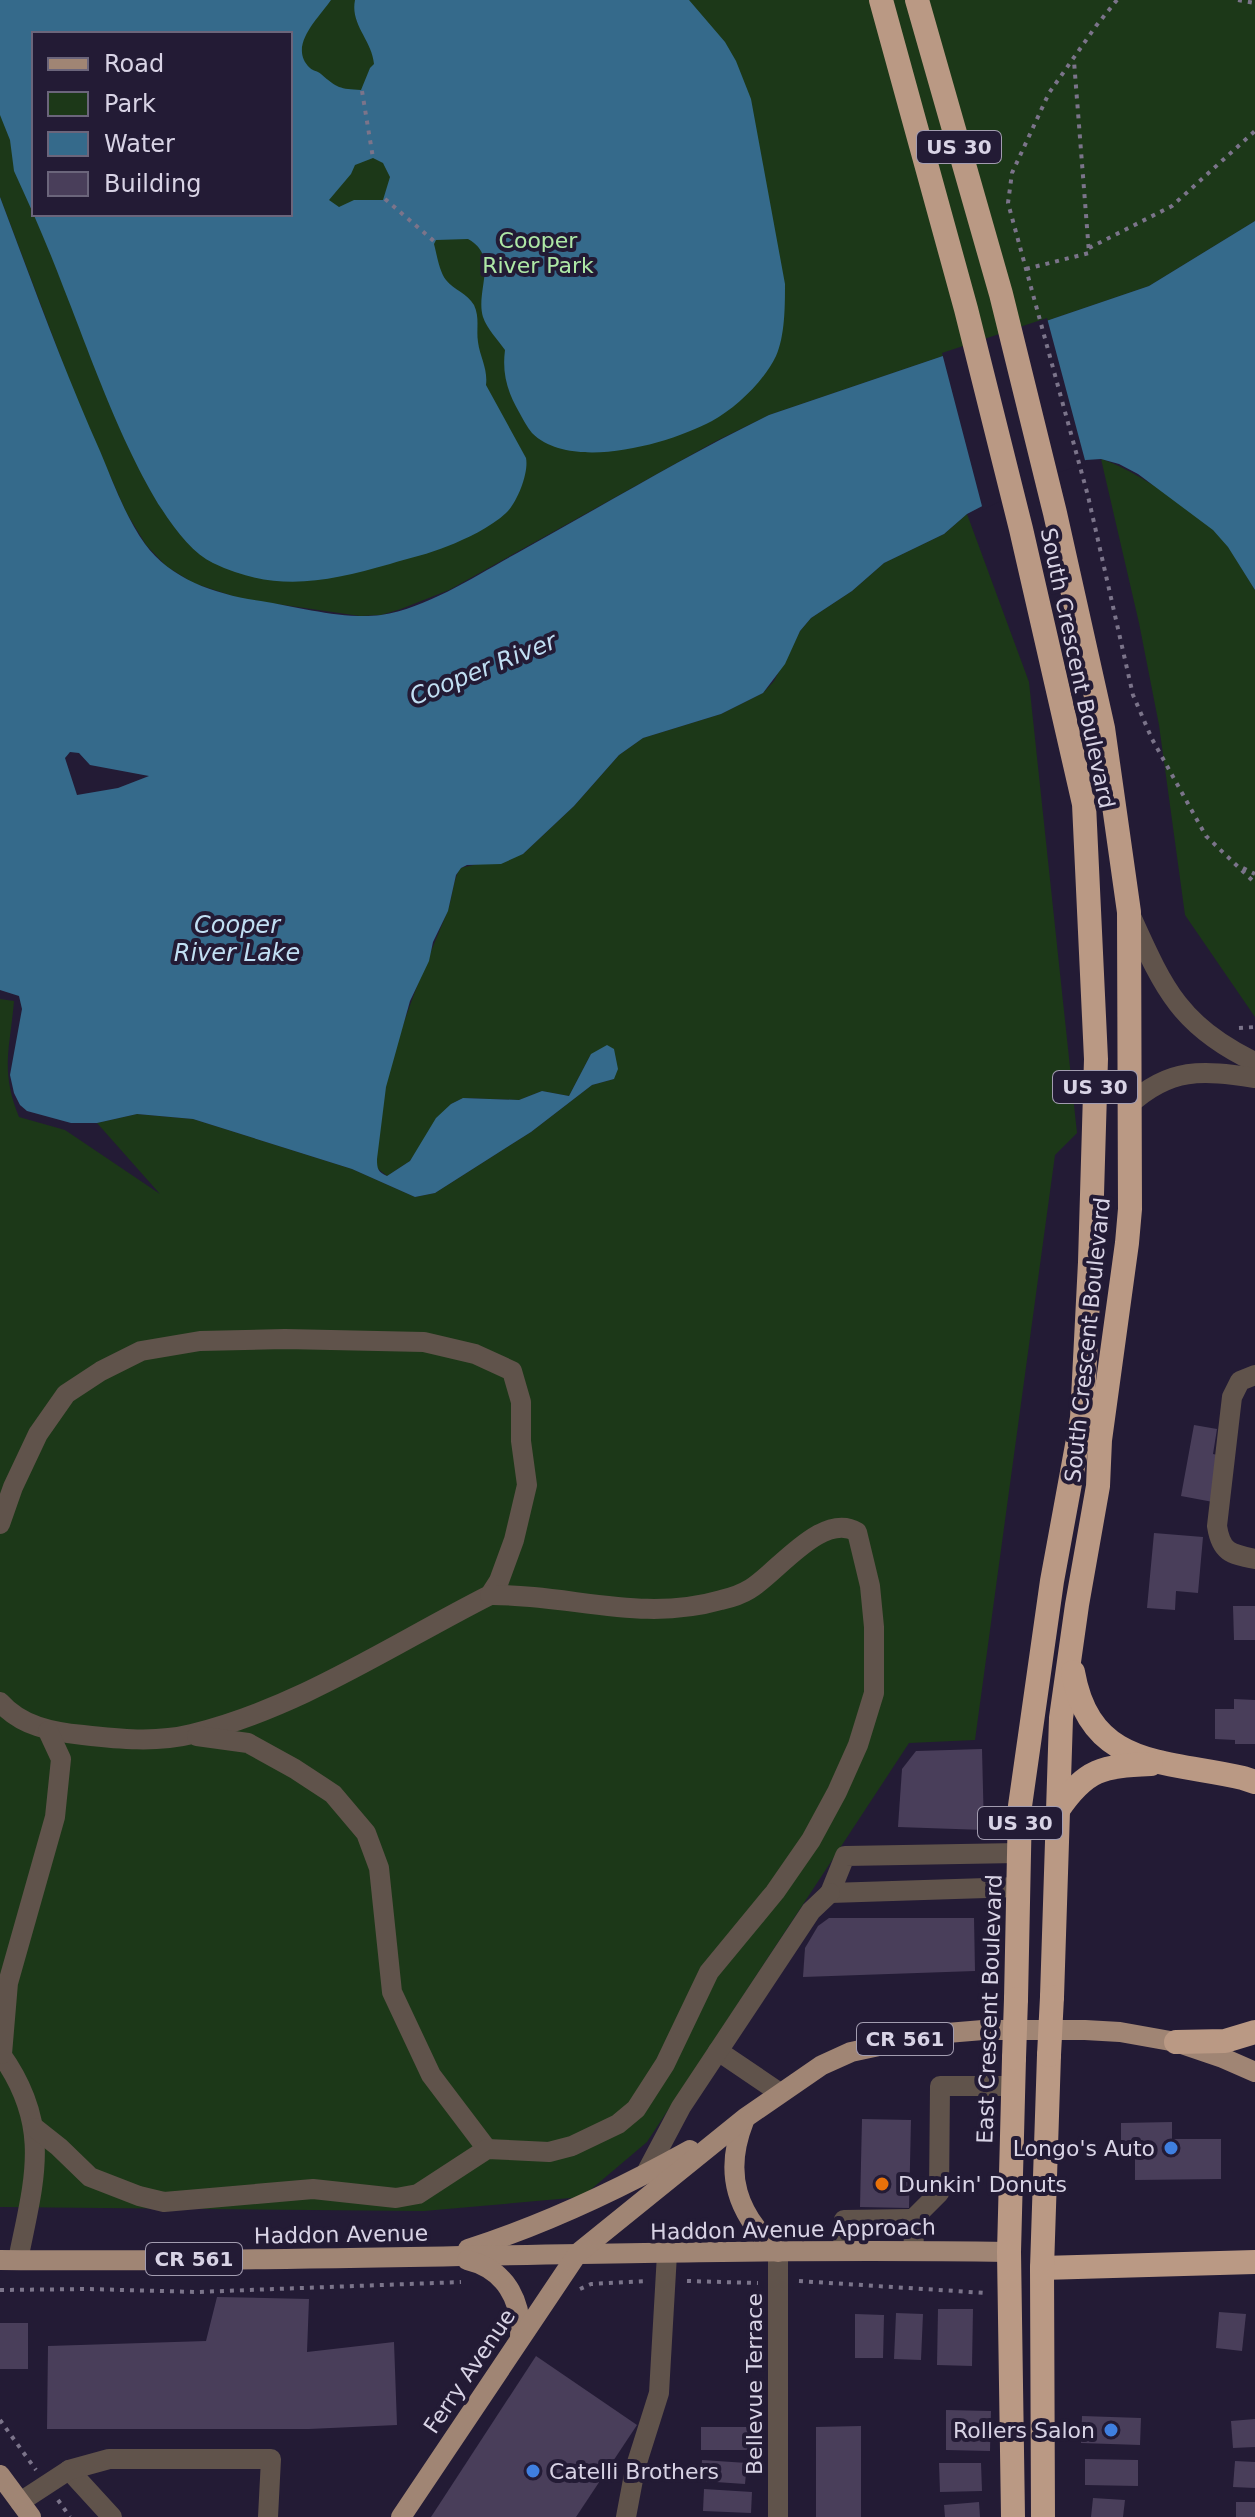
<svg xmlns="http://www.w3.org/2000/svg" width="1255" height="2517" font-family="'DejaVu Sans',sans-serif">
	<rect width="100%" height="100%" fill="#231b35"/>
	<g fill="#1c3818" fill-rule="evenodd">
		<path d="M0,0h1255v221l-106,65 -380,129 -53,26 -267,149 -48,19 -20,6 -21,1 -118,-17 -49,-16 -27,-17 -20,-21 -20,-33 -48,-109 -78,-206zM34,34h256v180h-256z"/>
		<path d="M1101,459c31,9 104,57 124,83 11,15 20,32 30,48v427l-70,-102 -26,-190 -20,-102z"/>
		<path d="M967,514l62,168 48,451 -22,22 -80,585 -66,3 -262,399 -65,55 -158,14 -424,-4v-1208l14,2c-4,48 -14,69 5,116l46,13 95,64 -63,-71 40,-9 56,5 159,50 63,28 20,-4 96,-61 61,-47 22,-6 -23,-25 -22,42 -27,-5 -23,9 -56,-2 -12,6 -41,57 -23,15 -10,-8c-1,-89 36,-173 69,-253 7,-16 6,-33 14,-47l63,-14 51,-48 45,-51 24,-17 78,-24 42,-21 11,-12 26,-50 11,-13 41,-27 32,-28 60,-29z"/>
	</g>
	<g fill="#356a8b" fill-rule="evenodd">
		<path d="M0,0h331c-12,18 -44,46 -21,68 3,3 8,3 11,6 16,14 19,15 40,16l9,-22 4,-4c-2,-24 -24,-39 -19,-64h334l36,42 11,19 15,38 34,185c0,22 0,52 -9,72 -12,25 -40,52 -64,65 -43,23 -141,51 -180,12 -5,-6 -9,-14 -13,-21 -12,-21 -17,-39 -14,-62 -7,-10 -18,-21 -22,-33 -8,-26 17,-61 -15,-78l-32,1 -2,4c3,11 5,27 12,36 8,10 21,13 28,25 6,13 2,24 4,37 2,15 10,27 8,43l40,73c3,15 -9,45 -20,55 -15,14 -40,26 -58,33 -19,8 -39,12 -58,18 -64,18 -114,29 -177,-1 -64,-31 -122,-208 -149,-274 -15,-40 -32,-79 -50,-118l-4,-31 -10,-25zM290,34v180h-256v-180zM373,158l10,5 7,14 -7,23h-29l-15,7 -10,-7 22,-26 4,-9z"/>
		<path d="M0,197c32,85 63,171 100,254 13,31 25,65 45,93 26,36 73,51 116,57 36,6 85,19 120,14 49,-8 95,-40 138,-63 83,-46 164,-95 250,-137l380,-129 106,-65v369l-27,-43 -15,-17 -75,-56 -19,-10 -18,-5 -15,1 -38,12 -81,42 -23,20 -60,29 -32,28 -41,27 -11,13 -15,33 -22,29 -42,21 -78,24 -24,17 -45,51 -51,48 -22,10 -34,1 -6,3 -5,7 -8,36 -15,31 -4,19 -19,40 -24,86 -9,72c0,10 1,13 10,17l23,-15 26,-43 15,-14 12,-6 56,2 23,-9 27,5 22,-42 16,-9 7,4 4,20 -4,10 -22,6 -61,47 -96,61 -20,4 -63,-28 -159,-50 -56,-5 -40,9h-26l-44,-12 -7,-6 -6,-12 -4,-18 12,-66 -3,-13 -19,-6zM70,752l9,1 11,12 59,11 -31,12 -41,7 -12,-37z"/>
	</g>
	<polygon fill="#231b35" points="1047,318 1086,464 1050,475 983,510 942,353"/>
	<g fill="#493e5a">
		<polygon points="1194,1425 1217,1429 1213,1454 1222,1456 1213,1502 1181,1496"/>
		<polygon points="1154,1533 1203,1537 1198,1593 1176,1591 1175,1610 1147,1608"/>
		<polygon points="1233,1606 1255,1606 1255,1640 1234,1640"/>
		<polygon points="1234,1699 1255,1700 1255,1744 1235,1744 1235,1740 1215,1739 1215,1709 1234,1709"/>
		<polygon points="982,1749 984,1830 898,1827 902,1769 916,1751"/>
		<polygon points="829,1918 974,1918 975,1971 803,1977 805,1948 818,1926"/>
		<polygon points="862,2119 911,2120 909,2208 860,2207"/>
		<polygon points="1172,2122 1172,2139 1221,2139 1221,2179 1135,2180 1135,2158 1121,2158 1121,2123"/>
		<polygon points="217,2297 309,2299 307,2352 394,2342 397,2425 309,2429 47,2429 48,2346 206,2341"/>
		<polygon points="938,2309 973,2309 972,2366 937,2365"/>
		<polygon points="1219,2312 1246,2314 1242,2351 1216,2348"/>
		<polygon points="896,2313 923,2314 921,2360 894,2359"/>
		<polygon points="855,2314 884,2315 883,2358 855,2358"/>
		<rect x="0" y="2323" width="28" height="46"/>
		<polygon points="536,2356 637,2425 576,2517 431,2517"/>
		<polygon points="946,2410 991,2411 990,2451 946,2450"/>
		<polygon points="1082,2416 1141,2418 1140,2445 1081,2443"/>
		<polygon points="1255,2419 1255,2447 1233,2448 1231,2421"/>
		<polygon points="861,2426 861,2517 816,2517 816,2427"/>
		<rect x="701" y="2427" width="50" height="23"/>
		<polygon points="1085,2459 1138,2460 1138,2486 1085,2485"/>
		<polygon points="702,2460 747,2463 745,2484 701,2481"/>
		<polygon points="1235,2461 1255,2462 1255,2488 1233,2487"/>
		<polygon points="939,2463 981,2463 982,2491 940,2492"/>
		<polygon points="704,2489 752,2492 751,2513 703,2511"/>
		<polygon points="1093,2498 1125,2500 1123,2517 1091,2517"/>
		<polygon points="979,2502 980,2517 945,2517 944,2505"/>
		<rect x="1236" y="2502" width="19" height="15"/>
	</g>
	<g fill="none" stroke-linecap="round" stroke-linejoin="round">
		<g stroke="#7b748a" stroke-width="4" stroke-dasharray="4 6" stroke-linecap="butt">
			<polyline points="1117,0 1096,26 1049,93 1012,173 1008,203 1088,496 1133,695 1152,739 1206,836 1255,883"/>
			<polyline points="1238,0 1255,3"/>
			<polyline points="362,91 373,158"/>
			<polyline points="385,199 435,242"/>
			<polyline points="1089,248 1172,206 1255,131"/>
			<polyline points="1026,269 1089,253 1074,61"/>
			<polyline points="1243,868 1255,874"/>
			<polyline points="1239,1028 1255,1027"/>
			<polyline points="687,2281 758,2283"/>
			<polyline points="799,2281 986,2293"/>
			<polyline points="580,2289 591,2284 646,2281"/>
			<polyline points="0,2290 88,2289 197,2292 461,2282"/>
			<polyline points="0,2420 36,2470"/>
			<polyline points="58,2500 70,2517"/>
		</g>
		<g stroke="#60534b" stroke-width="20">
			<path d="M1130,914c33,73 49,112 125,148"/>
			<path d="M1129,1105c41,-38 73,-35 126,-27"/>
			<path d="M1255,1375l-15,6 -8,16 -15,129c4,26 13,28 38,33"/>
			<path d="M0,1524l13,-37 25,-53 28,-40 35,-23 40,-20 59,-10 85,-2 139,3 51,12 37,17 9,31v39l6,44 -13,55 -15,41 -9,14c-97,49 -191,113 -298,139 -36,9 -74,5 -109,1 -31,-3 -62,-9 -83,-33"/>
			<polyline points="197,1736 248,1743 295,1769 333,1794 366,1833 379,1868 392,1992 431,2075 487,2149"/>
			<polyline points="1018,1887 830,1893 845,1856 1019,1853"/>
			<polyline points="718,2051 780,2093"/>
			<path d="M0,2053c53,73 34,127 18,207"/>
			<polyline points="2,2054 8,1983 55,1817 61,1759 48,1731"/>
			<path d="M35,2128l24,19 31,30 49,19 25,6 149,-13 83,9 22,-4 69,-45 62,3 23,-6 46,-22 18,-15 29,-45 44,-92 66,-80 36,-52 26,-48 21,-47 16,-52v-66l-4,-41 -13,-54c-35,-21 -80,41 -107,57 -8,5 -20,9 -29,11 -80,23 -151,-6 -231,-5"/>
			<polyline points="646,2173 681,2107 811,1911 830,1893"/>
			<polyline points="913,2219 939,2193 940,2086 1013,2086"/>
			<polyline points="843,2250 844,2220 913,2219 914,2251"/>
			<polyline points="69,2470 112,2517"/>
			<polyline points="20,2502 69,2470 109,2459 271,2459 268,2517"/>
			<polyline points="626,2517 635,2469 659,2393 667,2254"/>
			<polyline points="778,2517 778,2252"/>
		</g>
		<g stroke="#a08574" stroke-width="20">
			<path d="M744,2121c-21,53 -7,93 34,131"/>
			<path d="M468,2249c78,-25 150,-59 222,-99"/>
			<path d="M0,2260c336,3 672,-13 1009,-8"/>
			<path d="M467,2260c38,9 55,40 53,77"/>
			<polyline points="0,2475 31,2517"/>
			<polyline points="401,2517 578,2253 745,2118 822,2065 851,2052 935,2034 983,2030 1085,2030 1120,2032 1176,2042 1223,2058 1255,2072"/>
		</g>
		<g stroke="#ba9984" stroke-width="24">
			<polyline points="881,0 966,309 1021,529 1084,804 1096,1059 1090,1262 1082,1418 1052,1581 1020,1806 1016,1999"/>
			<polyline points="917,0 1001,294 1055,513 1103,728 1129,912 1130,1209 1127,1243 1100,1440 1098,1486 1077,1605 1061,1718 1052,1997"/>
			<path d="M1073,1672c17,97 92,88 170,106l12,4"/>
			<path d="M1058,1810c28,-41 44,-44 93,-46"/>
			<polyline points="1176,2042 1225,2041 1255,2032"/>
			<polyline points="1042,2268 1255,2262"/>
			<polyline points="1013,2517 1009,2252 1014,2058"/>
			<polyline points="1043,2517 1042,2268 1049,2055"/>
		</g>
		<g stroke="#ba9984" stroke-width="24">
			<polyline points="1049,2055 1052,1997"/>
			<polyline points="1014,2058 1016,1999"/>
		</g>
	</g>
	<g fill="#3f7fe0" stroke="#231b35" stroke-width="3">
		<circle cx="1171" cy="2148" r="8"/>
		<circle cx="1111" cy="2430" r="8"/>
		<circle cx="533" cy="2471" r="8"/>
	</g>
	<circle fill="#e8710a" stroke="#231b35" stroke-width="3" cx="882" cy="2184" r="8"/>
	<g text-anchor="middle" stroke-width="8" stroke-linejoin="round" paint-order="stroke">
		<g fill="#231b35" stroke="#a29cb0" stroke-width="2">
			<rect x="917" y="131" width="84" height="32" rx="6"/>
			<rect x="1053" y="1071" width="84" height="32" rx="6"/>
			<rect x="978" y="1807" width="84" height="32" rx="6"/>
			<rect x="857" y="2023" width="96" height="32" rx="6"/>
			<rect x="146" y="2243" width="96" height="32" rx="6"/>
		</g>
		<g font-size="20" font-weight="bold" fill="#d8d3e5">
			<text x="959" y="154">US 30</text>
			<text x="1095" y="1094">US 30</text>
			<text x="1020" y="1830">US 30</text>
			<text x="905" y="2046">CR 561</text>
			<text x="194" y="2266">CR 561</text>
		</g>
		<g font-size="22" fill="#aee8a6" stroke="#231b35">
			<text x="538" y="248">Cooper<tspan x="538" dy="25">River Park</tspan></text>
		</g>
		<g font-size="22" fill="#d8d3e5" stroke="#231b35">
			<text transform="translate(1078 668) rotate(78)" y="8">South Crescent Boulevard</text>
			<text transform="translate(1087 1340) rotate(-84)" y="8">South Crescent Boulevard</text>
			<text transform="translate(989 2009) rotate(-88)" y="8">East Crescent Boulevard</text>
			<text transform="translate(793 2229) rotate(-1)" y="8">Haddon Avenue Approach</text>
			<text transform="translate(341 2234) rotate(-1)" y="8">Haddon Avenue</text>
			<text transform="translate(469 2371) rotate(-56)" y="8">Ferry Avenue</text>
			<text transform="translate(754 2384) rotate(-90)" y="8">Bellevue Terrace</text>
		</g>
		<g font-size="22" fill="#d8d3e5" stroke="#231b35" text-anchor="end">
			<text x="1155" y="2156">Longo's Auto</text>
			<text x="898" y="2192" text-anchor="start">Dunkin' Donuts</text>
			<text x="1095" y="2438">Rollers Salon</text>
			<text x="549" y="2479" text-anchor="start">Catelli Brothers</text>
		</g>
		<g font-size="24" font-style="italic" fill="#c1dff3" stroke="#231b35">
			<text transform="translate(483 669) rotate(-22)" y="8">Cooper River</text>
			<text x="237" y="933">Cooper<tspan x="237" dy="28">River Lake</tspan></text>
		</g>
	</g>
	<rect x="32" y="32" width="260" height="184" fill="#231b35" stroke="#6b657b" stroke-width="2"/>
	<rect x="48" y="58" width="40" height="12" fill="#a08574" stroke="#6b657b" stroke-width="2"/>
	<text x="104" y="72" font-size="24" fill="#d8d3e5">Road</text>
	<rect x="48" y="92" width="40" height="24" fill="#1c3818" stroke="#6b657b" stroke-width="2"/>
	<text x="104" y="112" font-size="24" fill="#d8d3e5">Park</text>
	<rect x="48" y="132" width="40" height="24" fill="#356a8b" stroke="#6b657b" stroke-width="2"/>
	<text x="104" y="152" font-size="24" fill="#d8d3e5">Water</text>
	<rect x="48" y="172" width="40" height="24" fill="#493e5a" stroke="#6b657b" stroke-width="2"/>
	<text x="104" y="192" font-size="24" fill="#d8d3e5">Building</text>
</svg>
